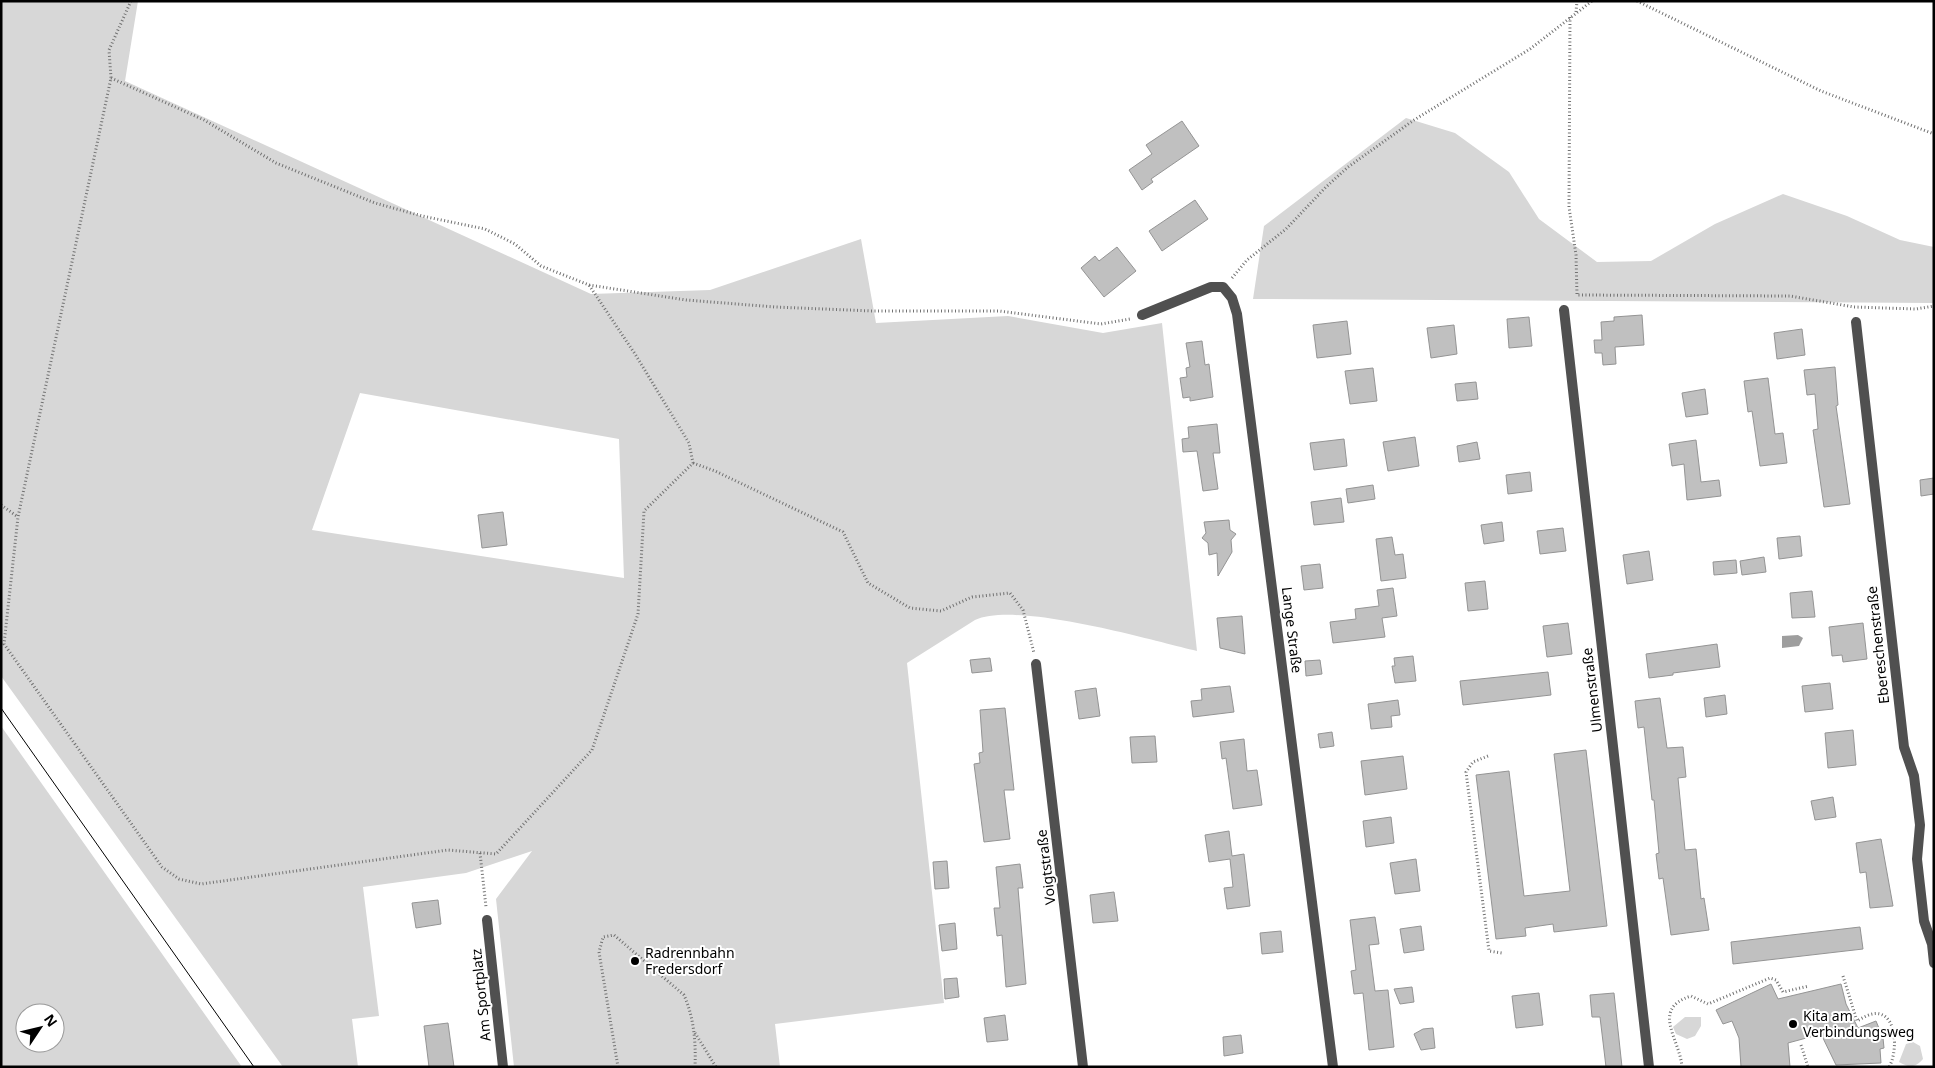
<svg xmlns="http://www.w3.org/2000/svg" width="1935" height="1068" font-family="'Noto Sans',sans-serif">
	<rect width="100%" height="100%" fill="#fff"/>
	<g fill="#d7d7d7" fill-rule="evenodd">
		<path d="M1,1h137l-13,80 466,213 119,-4 151,-51 15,84 132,-7 95,17 59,-10 35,328c-47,-11 -180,-50 -222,-31l-68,43 37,340 -169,21 5,43h-266l-18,-168 36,-48 -66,22 -103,14 16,129 -27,3 6,48h-75l-282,-391zM360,393l259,46 5,139 -312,-48z"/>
		<polygon points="1406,118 1455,133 1509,172 1539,219 1597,262 1651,261 1715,224 1783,194 1847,216 1900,240 1934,247 1934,303 1253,299 1264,226"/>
		<path d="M1,726l241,341h-241zM25,1013h30v30h-30z"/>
		<polygon points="1685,1017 1701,1017 1701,1026 1695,1036 1687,1039 1676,1034 1673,1027"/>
		<path d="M1913,1042l7,4 3,13c-8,9 -14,9 -24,3l7,-18z"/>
	</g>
	<polygon fill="#9e9e9e" points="1798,635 1803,638 1799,646 1782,648 1782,636"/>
	<g fill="#c0c0c0" stroke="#949494">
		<polygon points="1182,121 1199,146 1151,179 1153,182 1142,190 1129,170 1152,154 1146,145"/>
		<polygon points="1195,200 1208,219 1162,251 1149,231"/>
		<polygon points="1117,247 1136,271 1104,297 1081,268 1095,256 1099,261"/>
		<polygon points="1642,315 1644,345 1615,347 1616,364 1603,365 1602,353 1595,353 1594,340 1602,340 1601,322 1614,321 1614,317"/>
		<polygon points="1529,317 1532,346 1509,348 1507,319"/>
		<polygon points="1347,321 1351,354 1317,358 1313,325"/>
		<polygon points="1454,325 1457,354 1431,358 1427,328"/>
		<polygon points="1802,329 1805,355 1777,359 1774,333"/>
		<polygon points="1202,341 1205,365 1209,364 1213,397 1190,401 1190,397 1183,398 1180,378 1187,377 1186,368 1190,367 1186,343"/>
		<polygon points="1835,367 1838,405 1836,406 1850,504 1824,507 1813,430 1818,429 1815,394 1807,395 1804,370"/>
		<polygon points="1373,368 1377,401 1350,404 1345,371"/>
		<polygon points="1768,378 1775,434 1783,433 1787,463 1760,466 1752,411 1748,412 1744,381"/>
		<polygon points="1476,382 1478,399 1457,401 1455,384"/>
		<polygon points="1705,389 1708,414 1686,417 1682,393"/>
		<polygon points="1217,424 1220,453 1213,453 1218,489 1203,491 1197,451 1183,452 1182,439 1189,438 1188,427"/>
		<polygon points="1415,437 1419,466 1388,471 1383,442"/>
		<polygon points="1344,439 1347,466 1314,470 1310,443"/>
		<polygon points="1696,440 1701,482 1719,480 1721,496 1687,500 1684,464 1672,466 1669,444"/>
		<polygon points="1477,442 1480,459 1459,462 1457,446"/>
		<polygon points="1530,472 1532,491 1508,494 1506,475"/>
		<polygon points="1934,478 1934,494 1921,496 1920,480"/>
		<polygon points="1373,485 1375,499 1348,503 1346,489"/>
		<polygon points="1341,498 1344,522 1314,525 1311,502"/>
		<polygon points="503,512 507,545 482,548 478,515"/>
		<polygon points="1229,520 1230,530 1236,534 1231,540 1232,552 1218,576 1217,553 1209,555 1208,543 1202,538 1206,533 1204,522"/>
		<polygon points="1502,522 1504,541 1484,544 1481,525"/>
		<polygon points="1563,528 1566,551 1540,554 1537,531"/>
		<polygon points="1800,536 1802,556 1779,559 1777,538"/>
		<polygon points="1392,537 1395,555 1403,554 1406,578 1381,581 1376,539"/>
		<polygon points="1649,551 1653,580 1627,584 1623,555"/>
		<polygon points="1764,557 1766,572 1742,575 1740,561"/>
		<polygon points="1736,560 1737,573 1714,575 1713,562"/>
		<polygon points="1320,564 1323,588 1304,590 1301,566"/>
		<polygon points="1485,581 1488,609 1468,611 1465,583"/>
		<polygon points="1393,588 1397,616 1382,618 1385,637 1333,643 1330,622 1356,619 1355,609 1379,606 1377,590"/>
		<polygon points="1812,591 1815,617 1792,618 1790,593"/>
		<polygon points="1242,616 1245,654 1220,648 1217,618"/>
		<polygon points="1568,623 1572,654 1547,657 1543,626"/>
		<polygon points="1863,623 1867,659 1843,662 1842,655 1832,656 1829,627"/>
		<polygon points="1717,644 1720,667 1673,673 1673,675 1649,678 1646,654"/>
		<polygon points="1413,656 1416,681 1395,683 1392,666 1395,666 1394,658"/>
		<polygon points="990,658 992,671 972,673 970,660"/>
		<polygon points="1320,660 1322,674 1306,676 1305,661"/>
		<polygon points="1548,672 1551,695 1463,705 1460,681"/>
		<polygon points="1830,683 1833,709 1805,712 1802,686"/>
		<polygon points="1230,686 1234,712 1193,717 1191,701 1202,700 1201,689"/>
		<polygon points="1096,688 1100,716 1079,719 1075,691"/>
		<polygon points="1725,695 1727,714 1706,717 1704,698"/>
		<polygon points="1660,698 1667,748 1683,747 1686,777 1678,778 1685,850 1696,849 1701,899 1704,898 1709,930 1671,935 1663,878 1659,879 1656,854 1659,853 1654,800 1652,800 1644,727 1638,728 1635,701"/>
		<polygon points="1398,700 1400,715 1391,716 1392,727 1371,729 1368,704"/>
		<polygon points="1005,708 1014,790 1004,790 1010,839 984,842 974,764 980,763 979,753 983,752 980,710"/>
		<polygon points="1853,730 1856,765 1828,768 1825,733"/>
		<polygon points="1332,732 1334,746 1320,748 1318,734"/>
		<polygon points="1155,736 1157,762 1132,763 1130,737"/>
		<polygon points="1244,739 1247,771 1257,770 1262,805 1233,809 1226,758 1222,759 1220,742"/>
		<polygon points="1586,750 1607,926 1554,932 1553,924 1525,928 1526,936 1496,939 1476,775 1509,771 1524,896 1570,891 1554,754"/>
		<polygon points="1403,756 1407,789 1365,795 1361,761"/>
		<polygon points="1833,797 1836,817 1815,820 1811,801"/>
		<polygon points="1391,817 1394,843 1366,847 1363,821"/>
		<polygon points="1229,831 1232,856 1244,854 1250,906 1227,909 1224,888 1233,887 1230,859 1209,862 1205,835"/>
		<polygon points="1881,839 1893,906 1870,908 1866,872 1860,873 1856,843"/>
		<polygon points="1416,859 1420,891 1395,894 1390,863"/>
		<polygon points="947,861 949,888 935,889 933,862"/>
		<polygon points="1020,864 1023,888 1018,888 1026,984 1006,987 1002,935 997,936 994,908 1000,908 996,867"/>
		<polygon points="1114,892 1118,921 1093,923 1090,895"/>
		<polygon points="438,900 441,924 416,928 412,903"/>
		<polygon points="1375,917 1379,944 1369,945 1375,991 1388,990 1394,1047 1369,1050 1363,993 1354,994 1351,971 1356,970 1350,920"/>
		<polygon points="955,923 957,949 942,951 939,925"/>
		<polygon points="1421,926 1424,950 1404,953 1400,929"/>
		<polygon points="1860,927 1863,949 1733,964 1731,942"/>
		<polygon points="1281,931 1283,952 1262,954 1260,933"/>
		<polygon points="957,978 959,997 945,999 944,979"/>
		<polygon points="1771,984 1778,999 1841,984 1846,1004 1858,1028 1876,1021 1883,1038 1884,1048 1880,1049 1881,1063 1836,1065 1821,1034 1788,1043 1790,1067 1741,1067 1739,1038 1732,1021 1723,1024 1716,1010"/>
		<polygon points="1412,987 1414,1002 1400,1004 1394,989"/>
		<polygon points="1539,993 1543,1025 1516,1028 1512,996"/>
		<polygon points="1614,993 1622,1067 1606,1067 1600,1017 1592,1017 1590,995"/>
		<polygon points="1005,1015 1008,1040 987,1042 984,1018"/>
		<polygon points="448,1023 454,1067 429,1067 424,1026"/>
		<polygon points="1433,1028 1435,1048 1421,1050 1414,1034 1423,1029"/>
		<polygon points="1241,1035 1243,1053 1224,1056 1223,1037"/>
	</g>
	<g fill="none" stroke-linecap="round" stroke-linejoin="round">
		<g stroke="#727272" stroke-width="3" stroke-dasharray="1 2.5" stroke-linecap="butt">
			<polyline points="131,1 109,50 111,78 18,517 4,644 162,867 179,879 201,884 448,850 496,854 592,750 638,614 644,511 693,463 689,443 635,354 589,285"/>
			<polyline points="1637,1 1821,91 1934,134"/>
			<polyline points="1576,12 1577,1"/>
			<polyline points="1570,17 1569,207 1576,255 1577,295 1790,296 1854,307 1916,309 1934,306"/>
			<polyline points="111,78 204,120 276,163 375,203 422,216 485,229 515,244 541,266 589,285 686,300 775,307 873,311 999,311 1101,324 1130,319"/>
			<polyline points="1232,278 1247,260 1286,229 1326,187 1348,167 1414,120 1530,49 1592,1"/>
			<polyline points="693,463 715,471 843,532 868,583 910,608 941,611 972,597 1010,593 1023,610 1034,653"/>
			<polyline points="1,505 18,517"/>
			<polyline points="1488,756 1473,762 1466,772 1489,951 1502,953"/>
			<polyline points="480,853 486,907"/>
			<path d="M1843,976l14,45c7,-4 15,-9 23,-7 18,5 17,40 9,53"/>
			<polyline points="695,1033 716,1067"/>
			<polyline points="1801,1045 1808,1067"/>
			<path d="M618,1067l-19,-115 4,-15 11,-2 70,60c10,23 12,47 11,72"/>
			<path d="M1682,1067c-2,-28 -32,-58 9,-71l17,8 62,-26 6,2 7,12 26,-6"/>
		</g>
		<g stroke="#505050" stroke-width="10">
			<polyline points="1564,310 1649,1067"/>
			<polyline points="1142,315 1211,287 1223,287 1232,298 1237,314 1333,1067"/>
			<polyline points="1856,322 1904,747 1914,776 1920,825 1917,859 1924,921 1932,944 1934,963"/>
			<polyline points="1036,664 1083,1067"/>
			<polyline points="487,920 503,1067"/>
		</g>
		<polyline stroke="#000" stroke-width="1" points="1,708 254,1067"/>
	</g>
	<g fill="#000" stroke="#fff" stroke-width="2">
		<circle cx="635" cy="961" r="5"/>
		<circle cx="1793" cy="1024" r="5"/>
	</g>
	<g text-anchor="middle" stroke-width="4" stroke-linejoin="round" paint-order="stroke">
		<g font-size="14" fill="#000" stroke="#fff">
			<text transform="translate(1292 630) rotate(83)" y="5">Lange Straße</text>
			<text transform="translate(1878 645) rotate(-96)" y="5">Ebereschenstraße</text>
			<text transform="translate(1592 690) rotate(-97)" y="5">Ulmenstraße</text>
			<text transform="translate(1046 867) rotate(-97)" y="5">Voigtstraße</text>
			<text transform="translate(481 995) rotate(-96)" y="5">Am Sportplatz</text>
		</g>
		<g font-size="14" fill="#000" stroke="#fff" text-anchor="start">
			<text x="645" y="958">Radrennbahn<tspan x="645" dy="16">Fredersdorf</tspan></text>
			<text x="1803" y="1021">Kita am<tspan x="1803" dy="16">Verbindungsweg</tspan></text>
		</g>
	</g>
	<rect width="1935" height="1068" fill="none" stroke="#000000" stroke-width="5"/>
	<g transform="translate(40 1028) rotate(55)"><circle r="24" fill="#ffffff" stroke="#999999"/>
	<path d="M0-4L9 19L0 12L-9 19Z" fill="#000000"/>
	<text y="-8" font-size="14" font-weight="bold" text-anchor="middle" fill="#000000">N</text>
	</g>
</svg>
